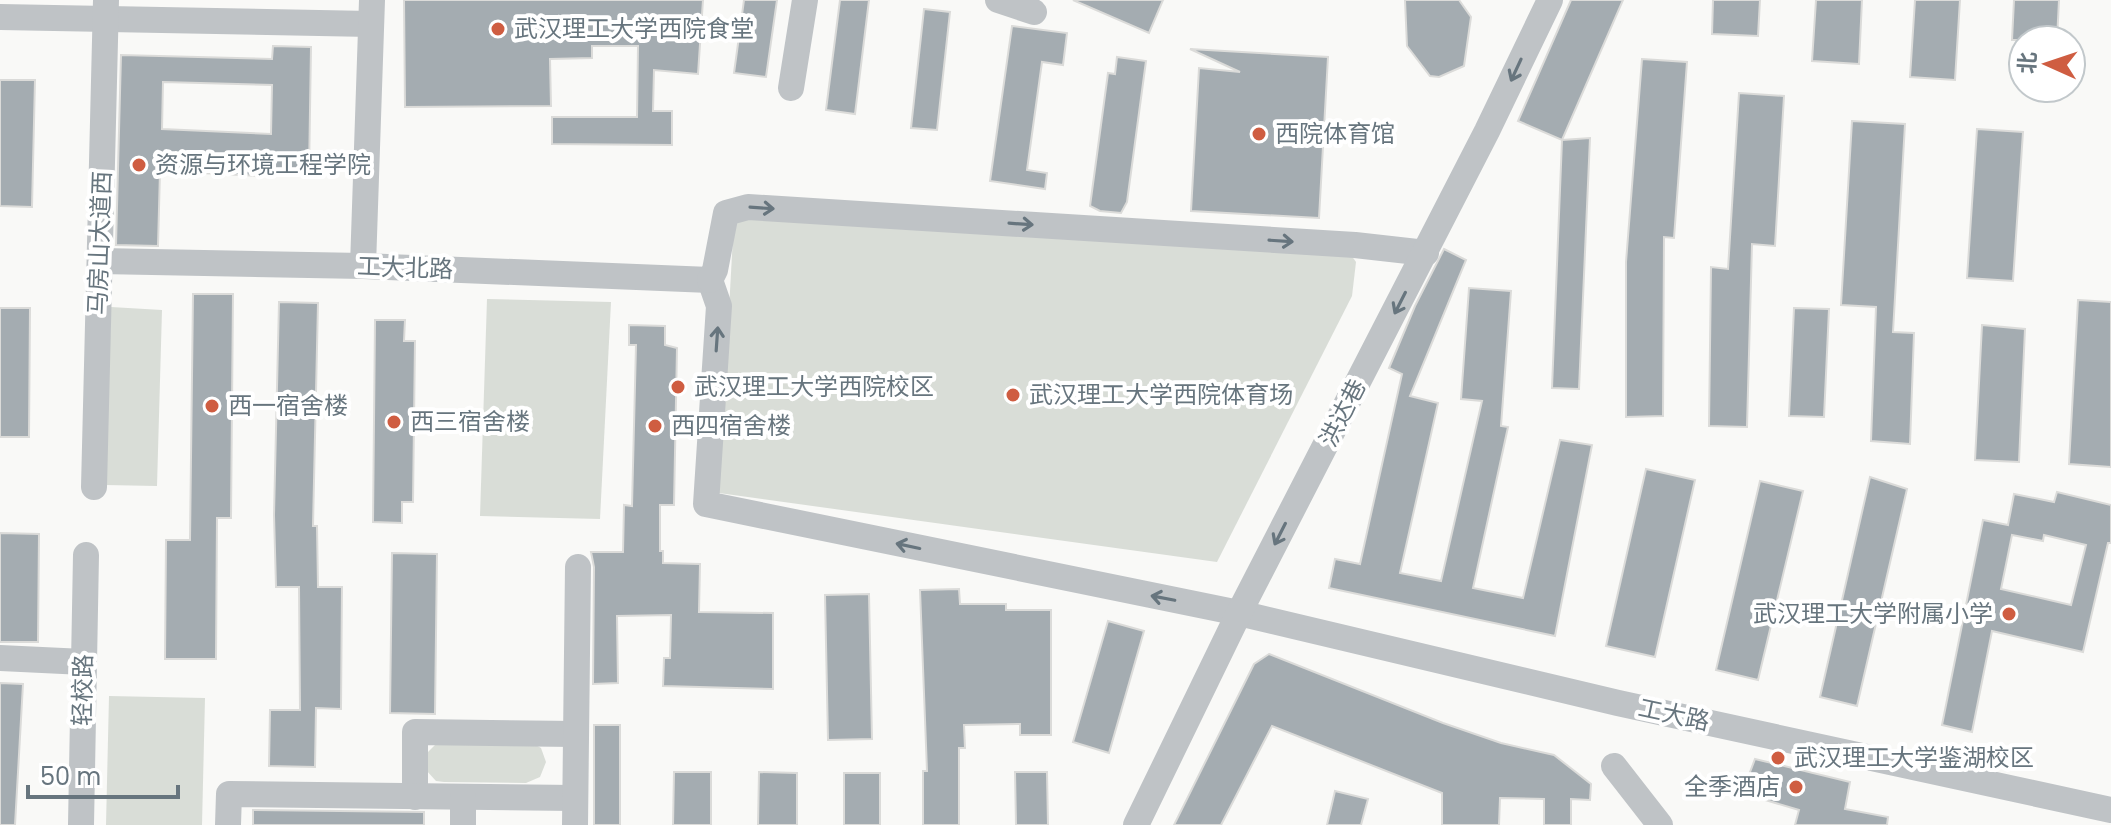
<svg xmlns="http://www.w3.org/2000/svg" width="2111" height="825" font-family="Poppins,'Noto Sans SC',sans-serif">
	<rect width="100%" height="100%" fill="#f9f9f7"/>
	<g fill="#d9ddd7">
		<polygon points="734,218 1349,252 1356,262 1352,296 1217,562 719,493"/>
		<polygon points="487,299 611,302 600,519 480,516"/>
		<polygon points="111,307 162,310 157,486 105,485"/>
		<polygon points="109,696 205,698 202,825 106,825"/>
		<polygon points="437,743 534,744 541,748 546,762 540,777 526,783 444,782 436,781 426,770 426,754"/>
	</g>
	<g fill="#a4acb1" stroke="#dbdbd9" stroke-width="2" fill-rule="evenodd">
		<polygon points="404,0 703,0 698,74 654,70 653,111 672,111 672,145 552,144 552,117 637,117 638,46 592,46 592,58 550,59 551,106 405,107"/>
		<polygon points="744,0 777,0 766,77 734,73"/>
		<polygon points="840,0 869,0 855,114 826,110"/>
		<polygon points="1073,0 1163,0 1149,33"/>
		<polygon points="1405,0 1459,0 1471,17 1464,66 1439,77 1430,76 1407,46"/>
		<polygon points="1571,0 1623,0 1562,140 1518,121"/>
		<polygon points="1713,0 1760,0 1758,36 1712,34"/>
		<polygon points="1816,0 1862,0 1859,64 1812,61"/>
		<polygon points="1915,0 1960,0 1955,80 1910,77"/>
		<polygon points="2014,0 2059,0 2057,40 2012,40"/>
		<polygon points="924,9 950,12 937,130 911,128"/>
		<polygon points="1012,26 1067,33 1063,65 1042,62 1027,170 1047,173 1045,189 990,181"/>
		<path d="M273,46l38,1 -2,126 -47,-1v4l-102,-5 -2,75 -42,-1 5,-190 151,4zM163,82l109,3 -1,49 -109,-5z"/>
		<polygon points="1190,49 1328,57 1319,218 1191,211 1199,68 1240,72"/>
		<polygon points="1117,57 1146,61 1127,202 1121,213 1100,211 1090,206 1108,73 1115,74"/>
		<polygon points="1642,59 1687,62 1674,238 1664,237 1663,416 1626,417 1626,262"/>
		<polygon points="0,80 35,80 32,207 0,206"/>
		<polygon points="1739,93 1784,96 1775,246 1752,244 1747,427 1709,426 1711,267 1728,269"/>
		<polygon points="1852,121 1905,124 1893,332 1914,333 1910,444 1871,441 1876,307 1841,305"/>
		<polygon points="1977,129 2023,132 2013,281 1967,278"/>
		<polygon points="1590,138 1579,389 1552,388 1562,140"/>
		<polygon points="1444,249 1466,260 1410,396 1438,403 1400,573 1441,581 1482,401 1461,399 1469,288 1511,291 1501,426 1508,427 1473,588 1523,598 1560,440 1592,445 1555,636 1329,588 1335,559 1360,564 1402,374 1389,368 1415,306"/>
		<polygon points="193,294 233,294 231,518 217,518 216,659 165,659 166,540 190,540"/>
		<polygon points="2078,300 2111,302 2111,467 2069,464"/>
		<polygon points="279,302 318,303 313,526 317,526 318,587 342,587 341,709 316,708 315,767 269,766 270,710 300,710 299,587 276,587 274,515"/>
		<polygon points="0,308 30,308 29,437 0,437"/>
		<polygon points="1794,308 1829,309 1824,417 1789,416"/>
		<polygon points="375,320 405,320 404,341 415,341 413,502 402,502 402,523 373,522"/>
		<polygon points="629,325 665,326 665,345 677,348 674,505 660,505 660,551 663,551 663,563 700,564 699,612 773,613 773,689 663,686 664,658 670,658 671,615 617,616 618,683 593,684 594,567 591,552 623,552 624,505 632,506 636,345 629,345"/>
		<polygon points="1982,325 2025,329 2019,462 1975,460"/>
		<polygon points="1646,469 1695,480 1655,657 1606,646"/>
		<polygon points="1870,477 1907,489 1857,706 1820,697"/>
		<polygon points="1760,481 1803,491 1758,680 1716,670"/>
		<path d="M2057,492l54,13v38h-3l-25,109 -91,-21 -20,101 -30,-7 41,-205 25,5 6,-31 40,8zM2012,535l31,6 1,-6 42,10 -15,60 -70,-16z"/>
		<polygon points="0,533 39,534 38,642 0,642"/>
		<polygon points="392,553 437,554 435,714 390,713"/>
		<polygon points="959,589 960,604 1006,604 1006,610 1051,610 1051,735 1020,735 1020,724 964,725 965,748 959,748 959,825 923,825 923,771 927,771 920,590"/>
		<polygon points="869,594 872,739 828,740 825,595"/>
		<polygon points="1108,621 1144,631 1109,753 1073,742"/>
		<polygon points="1269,654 1443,723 1501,743 1554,755 1591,784 1590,800 1571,799 1571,825 1544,825 1544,799 1500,798 1499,825 1442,825 1442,793 1272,726 1221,825 1174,825 1254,664"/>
		<polygon points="0,683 23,684 15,825 0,825"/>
		<rect x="594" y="725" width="26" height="100"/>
		<polygon points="1755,759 1850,782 1845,809 1888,817 1887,825 1795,825 1799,810 1742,793"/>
		<polygon points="674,772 711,772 711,825 673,825"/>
		<polygon points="759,772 797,773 797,825 758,825"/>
		<polygon points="1015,772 1047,772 1048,825 1016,825"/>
		<rect x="844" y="773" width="36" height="52"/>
		<polygon points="1335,791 1368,799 1361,825 1327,825"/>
		<polygon points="253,810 424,812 424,825 253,825"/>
	</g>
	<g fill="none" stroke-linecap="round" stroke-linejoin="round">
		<g stroke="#bfc3c6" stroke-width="26">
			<polyline points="998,0 1034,12"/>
			<polyline points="0,17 371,24"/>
			<polyline points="791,88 805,0"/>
			<polyline points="100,261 363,266 710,280"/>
			<polyline points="363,266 372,0"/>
			<polyline points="710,280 719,306 706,504 1239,613 1618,703 2111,810"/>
			<polyline points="710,280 715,270 726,213 748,207 1355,245 1426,253"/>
			<polyline points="94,487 106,0"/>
			<polyline points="0,658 84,662"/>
			<polyline points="1614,766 1660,825"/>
			<polyline points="415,797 415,732 576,734"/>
			<polyline points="81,825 86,555"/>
			<polyline points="228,825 229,794 575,798"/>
			<polyline points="463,825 463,797"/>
			<polyline points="575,825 578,567"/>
			<polyline points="1136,825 1239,613 1487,131 1550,0"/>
		</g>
	</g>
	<defs><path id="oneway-shaft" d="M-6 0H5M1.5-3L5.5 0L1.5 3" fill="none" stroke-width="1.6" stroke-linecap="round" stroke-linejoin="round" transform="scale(2)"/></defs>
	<g stroke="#67757e">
		<use href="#oneway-shaft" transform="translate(1516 70) rotate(115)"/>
		<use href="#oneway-shaft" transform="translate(762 208) rotate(4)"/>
		<use href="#oneway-shaft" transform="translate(1021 224) rotate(4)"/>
		<use href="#oneway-shaft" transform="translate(1281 241) rotate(4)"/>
		<use href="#oneway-shaft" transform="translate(1400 303) rotate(117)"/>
		<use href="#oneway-shaft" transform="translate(717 339) rotate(-86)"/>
		<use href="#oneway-shaft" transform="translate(1280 534) rotate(117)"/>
		<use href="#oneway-shaft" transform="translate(908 546) rotate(-168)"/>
		<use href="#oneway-shaft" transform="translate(1163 598) rotate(-169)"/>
	</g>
	<g fill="#cf5d41" stroke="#fff" stroke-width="3">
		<circle cx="498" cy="29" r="8"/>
		<circle cx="1259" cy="134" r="8"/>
		<circle cx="139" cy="165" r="8"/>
		<circle cx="678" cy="387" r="8"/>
		<circle cx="1013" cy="395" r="8"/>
		<circle cx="212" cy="406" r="8"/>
		<circle cx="394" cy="422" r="8"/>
		<circle cx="655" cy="426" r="8"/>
		<circle cx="2009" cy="614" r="8"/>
		<circle cx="1778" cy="758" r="8"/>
		<circle cx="1796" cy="787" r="8"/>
	</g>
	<g text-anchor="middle" stroke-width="8" stroke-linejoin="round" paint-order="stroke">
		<g font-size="24" fill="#67757e" stroke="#fff" text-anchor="start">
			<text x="514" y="37">武汉理工大学西院食堂</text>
			<text x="1275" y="142">西院体育馆</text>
			<text x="155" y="173">资源与环境工程学院</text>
			<text x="694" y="395">武汉理工大学西院校区</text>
			<text x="1029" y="403">武汉理工大学西院体育场</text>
			<text x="228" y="414">西一宿舍楼</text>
			<text x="410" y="430">西三宿舍楼</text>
			<text x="671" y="434">西四宿舍楼</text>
			<text x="1993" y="622" text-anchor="end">武汉理工大学附属小学</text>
			<text x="1794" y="766">武汉理工大学鉴湖校区</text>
			<text x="1780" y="795" text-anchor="end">全季酒店</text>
		</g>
		<g font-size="24" fill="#67757e" stroke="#fff">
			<text transform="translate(100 243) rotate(-88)" y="8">马房山大道西</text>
			<text transform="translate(405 268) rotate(2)" y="8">工大北路</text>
			<text transform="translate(1343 413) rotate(-63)" y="8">洪达巷</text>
			<text transform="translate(83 690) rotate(-89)" y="8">轻校路</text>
			<text transform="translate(1674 715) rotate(12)" y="8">工大路</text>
		</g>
	</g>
	<g transform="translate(2047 64) rotate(273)"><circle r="38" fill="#ffffff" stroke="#c2c8cb" stroke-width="2"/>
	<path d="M0-6L14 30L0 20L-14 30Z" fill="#cf5d41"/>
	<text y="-12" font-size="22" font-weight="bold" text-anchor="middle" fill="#67757e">北</text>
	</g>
	<path d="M28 785v12h150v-12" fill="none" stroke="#67757e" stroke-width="4"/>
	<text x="40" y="785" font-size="24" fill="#67757e" stroke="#ffffff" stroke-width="6" paint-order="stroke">50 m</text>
</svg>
